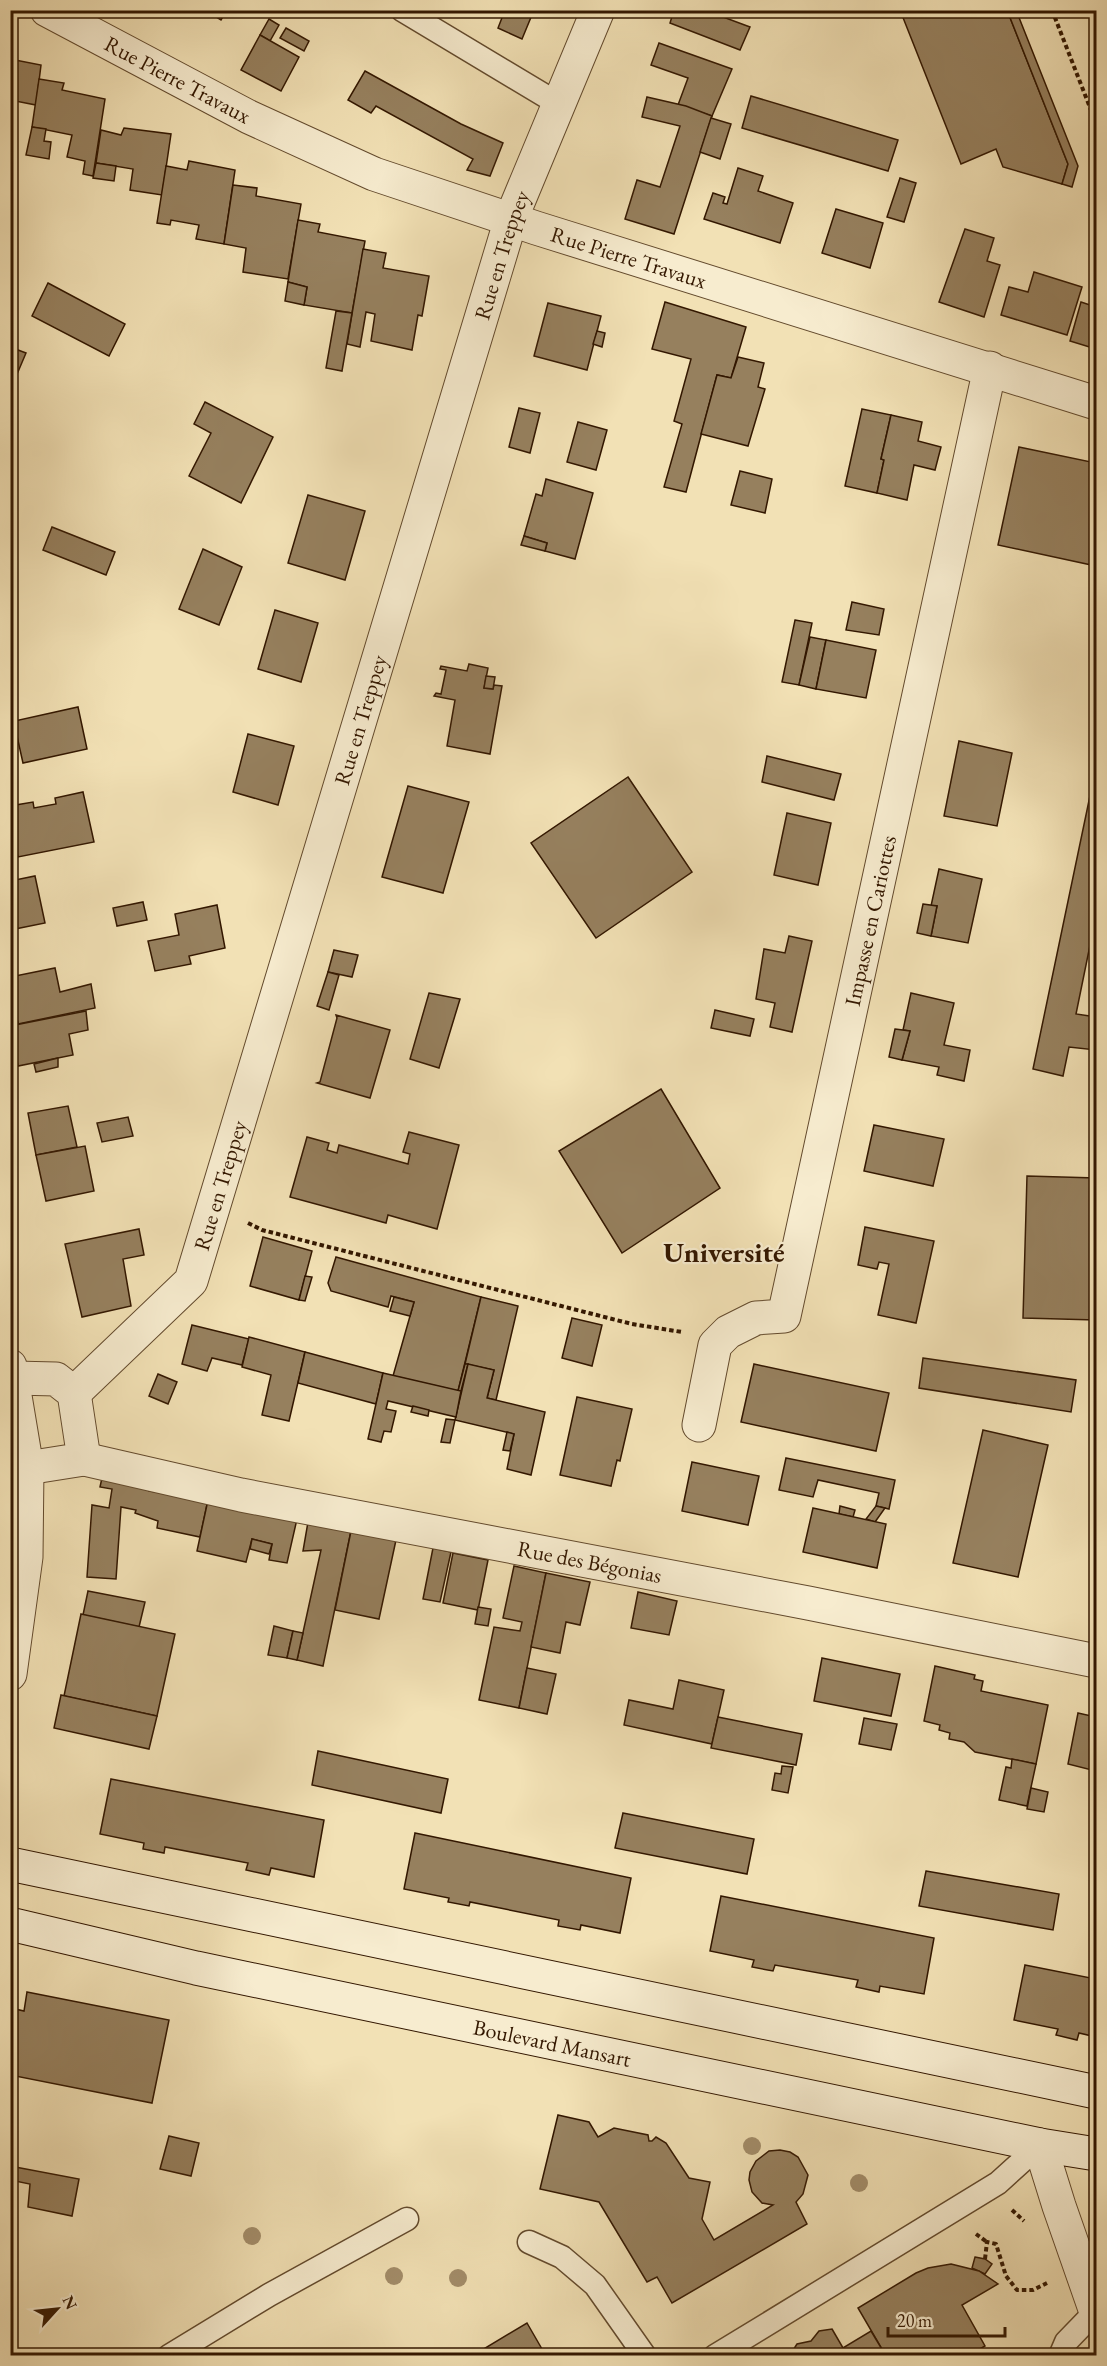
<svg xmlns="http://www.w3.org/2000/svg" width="1107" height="2366" font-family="'EB Garamond',serif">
	<rect width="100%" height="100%" fill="#f2e1b5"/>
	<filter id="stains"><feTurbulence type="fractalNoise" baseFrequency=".00333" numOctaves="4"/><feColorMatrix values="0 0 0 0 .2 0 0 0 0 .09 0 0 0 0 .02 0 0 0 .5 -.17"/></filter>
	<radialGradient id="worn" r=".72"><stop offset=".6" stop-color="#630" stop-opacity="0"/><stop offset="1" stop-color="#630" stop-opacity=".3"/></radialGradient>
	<g fill="#96805e" stroke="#331700" stroke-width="1.5">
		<polygon points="205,10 227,10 221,20"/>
		<polygon points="505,10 534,10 522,39 498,28"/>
		<polygon points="674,10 715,10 723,14 723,17 750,27 740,50 670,23"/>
		<polygon points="900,10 1007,10 1068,164 1062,184 1003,167 996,149 961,164"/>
		<polygon points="1007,10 1016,10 1078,166 1072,187 1062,184 1068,164"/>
		<polygon points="269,19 279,25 270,41 260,35"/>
		<polygon points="286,28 309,41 304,51 280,38"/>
		<polygon points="260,35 299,57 281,91 241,70"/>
		<polygon points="659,43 732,69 712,116 678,105 688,78 651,65"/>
		<polygon points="10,59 41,65 36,105 10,100"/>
		<polygon points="365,71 461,124 503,143 490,176 467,170 473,159 376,106 371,113 348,100"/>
		<polygon points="39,79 64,83 62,90 105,99 93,176 83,174 85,161 67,157 72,135 32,127"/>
		<polygon points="751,96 898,140 888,171 742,128"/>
		<polygon points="647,97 686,106 712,116 674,234 625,219 637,180 660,187 680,126 642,117"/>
		<polygon points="711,118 731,124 720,159 700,152"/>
		<polygon points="32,127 46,129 44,141 51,142 49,159 26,155"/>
		<polygon points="124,128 171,134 162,195 130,190 133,169 96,163 101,130 121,135"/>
		<polygon points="189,161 235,170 224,244 196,239 199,225 171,220 170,225 157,223 166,166 187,170"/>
		<polygon points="96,163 116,166 114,181 93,178"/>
		<polygon points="738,168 763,176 758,191 793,203 780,243 704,219 713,193 725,197 723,203 727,204"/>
		<polygon points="900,178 916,183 904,222 887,217"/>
		<polygon points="233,185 257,188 256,196 301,204 288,279 243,272 246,248 224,244"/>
		<polygon points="836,209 883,223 870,268 822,253"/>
		<polygon points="298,220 320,224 318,232 365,241 352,313 304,305 307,287 288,282"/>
		<polygon points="965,229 994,238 987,261 1000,265 984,317 939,302"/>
		<polygon points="363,249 386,253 383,268 429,276 422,316 418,315 412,350 371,341 375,314 366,312 360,347 347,344"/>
		<polygon points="1034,272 1082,287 1067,335 1001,315 1009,287 1028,292"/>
		<polygon points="288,282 307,287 304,305 285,301"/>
		<polygon points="48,283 125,324 109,356 32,316"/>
		<polygon points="665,302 746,327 731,378 717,375 686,492 664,487 682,424 674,421 691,359 652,349"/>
		<polygon points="1081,302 1096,307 1096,349 1070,341"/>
		<polygon points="548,303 601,316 587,370 534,356"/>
		<polygon points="336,311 352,313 342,371 326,368"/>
		<polygon points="597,331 605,333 602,347 593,344"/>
		<polygon points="10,347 26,353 12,386 10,385"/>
		<polygon points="738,357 764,363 758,387 765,389 748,446 701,434 717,375 731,378"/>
		<polygon points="205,402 273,437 241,503 189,476 211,433 194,424"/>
		<polygon points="519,408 540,413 530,453 509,447"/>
		<polygon points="862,409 891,415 881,459 884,460 877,493 845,486"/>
		<polygon points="891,415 922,422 918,441 941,447 935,470 914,465 907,500 877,493 884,460 881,459"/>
		<polygon points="578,422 607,430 596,470 567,462"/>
		<polygon points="1019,447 1096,463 1096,566 998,545"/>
		<polygon points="740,471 772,479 765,513 731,505"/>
		<polygon points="546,479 593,493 575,559 545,551 547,543 524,536 536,494 542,496"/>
		<polygon points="308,495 365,511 345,580 288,563"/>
		<polygon points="52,527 115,552 106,575 43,550"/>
		<polygon points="524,536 547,543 545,551 521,545"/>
		<polygon points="203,549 242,567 219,625 179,609"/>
		<polygon points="852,602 884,609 879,635 846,630"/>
		<polygon points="275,610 318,623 301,682 258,669"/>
		<polygon points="795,620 812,623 799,685 782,682"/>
		<polygon points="810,637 826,640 816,689 799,685"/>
		<polygon points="826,640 876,650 866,698 816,689"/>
		<polygon points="469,664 488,668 484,688 493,689 494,685 502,686 490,754 447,746 455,700 434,696 436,693 441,694 446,670 440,669 441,666 467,671"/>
		<polygon points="486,676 495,677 493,689 484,688"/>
		<polygon points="78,707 87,749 23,763 17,736 10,737 10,722"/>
		<polygon points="248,734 294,746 278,805 233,792"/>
		<polygon points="959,741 1012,753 997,826 944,816"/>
		<polygon points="767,756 841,774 834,800 762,782"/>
		<polygon points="1096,767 1096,916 1076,1014 1096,1017 1096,1050 1069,1047 1063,1076 1033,1069"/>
		<polygon points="628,777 692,872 596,938 531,843"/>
		<polygon points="408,786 469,802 443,893 382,877"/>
		<polygon points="83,792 94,842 18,857 13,838 10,839 10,806 33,802 34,808 56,804 55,798"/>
		<polygon points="787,813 831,823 818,885 774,875"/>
		<polygon points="939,869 982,879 968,943 931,936 937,906 931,906"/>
		<polygon points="35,876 45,923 10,930 10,881"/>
		<polygon points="143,902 147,920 117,926 113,908"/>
		<polygon points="923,904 937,906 931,936 917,933"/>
		<polygon points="217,905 225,948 189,956 191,964 155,971 148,941 179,935 175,914"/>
		<polygon points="789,936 812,941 792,1032 770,1027 775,1003 756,999 764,949 785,953"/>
		<polygon points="334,950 358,955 352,977 328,972"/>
		<polygon points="55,968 60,992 91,984 95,1008 18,1024 10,977"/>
		<polygon points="328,972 339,975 329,1010 317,1006"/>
		<polygon points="10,984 18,1024 10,1026"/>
		<polygon points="429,993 460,999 439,1068 410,1059"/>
		<polygon points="911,993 954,1003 944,1045 970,1050 964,1081 937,1075 939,1067 902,1060 910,1031 903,1030"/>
		<polygon points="715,1010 754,1019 750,1036 711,1028"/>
		<polygon points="86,1011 88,1030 69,1034 73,1055 18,1066 10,1026"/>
		<polygon points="336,1015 390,1030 370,1098 317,1083 320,1082 337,1018"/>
		<polygon points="895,1029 910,1031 902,1060 889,1057"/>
		<polygon points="58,1058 58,1067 36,1072 34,1064"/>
		<polygon points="661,1089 720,1188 622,1253 559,1151"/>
		<polygon points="68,1106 77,1147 36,1155 28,1113"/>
		<polygon points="128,1117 133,1136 102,1142 97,1123"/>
		<polygon points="874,1125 944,1139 933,1186 864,1171"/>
		<polygon points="409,1132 459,1145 437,1229 388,1215 386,1223 290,1197 307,1137 329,1143 327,1150 337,1153 339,1145 408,1164 410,1154 403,1152"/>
		<polygon points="85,1146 94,1191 46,1201 36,1155"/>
		<polygon points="1027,1176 1096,1178 1096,1320 1023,1318"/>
		<polygon points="865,1227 934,1241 916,1323 878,1315 889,1264 879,1262 877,1269 858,1265"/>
		<polygon points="139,1229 144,1255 123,1259 131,1306 82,1317 65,1244"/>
		<polygon points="263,1237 312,1251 299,1300 250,1286"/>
		<polygon points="336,1257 481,1297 458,1391 393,1376 414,1302 391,1296 388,1307 331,1291 328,1283"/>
		<polygon points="305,1276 312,1277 305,1301 299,1300"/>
		<polygon points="394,1297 414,1302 410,1316 390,1311"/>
		<polygon points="481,1297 518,1306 496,1400 487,1398 494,1370 465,1364"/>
		<polygon points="572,1318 602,1325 592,1366 562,1358"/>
		<polygon points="192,1325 249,1339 242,1365 212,1358 207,1371 182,1364"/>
		<polygon points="249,1337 305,1352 289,1421 262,1415 271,1375 242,1367"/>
		<polygon points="305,1352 383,1373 376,1404 298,1383"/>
		<polygon points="923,1358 1076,1380 1071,1412 919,1388"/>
		<polygon points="465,1364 468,1364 461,1391 458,1391"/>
		<polygon points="468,1364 494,1370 487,1398 545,1412 531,1475 507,1469 514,1434 455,1420"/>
		<polygon points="754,1364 889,1393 876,1451 741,1422"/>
		<polygon points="383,1373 461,1391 456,1417 388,1401 386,1409 396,1411 391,1432 384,1431 381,1442 368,1439"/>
		<polygon points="158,1374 177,1382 168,1404 149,1396"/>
		<polygon points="577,1397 632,1409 620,1461 617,1460 611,1486 560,1475"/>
		<polygon points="413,1406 429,1410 428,1416 411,1412"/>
		<polygon points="446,1419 455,1420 450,1443 441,1442"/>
		<polygon points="983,1430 1048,1445 1018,1577 953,1563"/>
		<polygon points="507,1432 514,1434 510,1451 503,1450"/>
		<polygon points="786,1458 895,1480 889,1509 876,1506 879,1493 818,1480 813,1497 779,1490"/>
		<polygon points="692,1462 759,1476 748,1525 682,1511"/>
		<polygon points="102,1478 150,1488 149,1491 208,1500 200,1537 157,1528 158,1521 135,1513 136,1510 121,1507 116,1579 87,1577 92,1505 109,1508 112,1489 100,1487"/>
		<polygon points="208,1500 297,1519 287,1563 269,1560 272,1544 252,1539 246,1562 197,1551"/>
		<polygon points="840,1506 855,1510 853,1517 839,1514"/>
		<polygon points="876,1506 885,1508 875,1522 866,1519"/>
		<polygon points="813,1508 886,1524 877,1568 803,1552"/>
		<polygon points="308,1522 351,1531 323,1666 297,1660 321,1550 303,1551"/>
		<polygon points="351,1531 396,1540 379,1619 335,1610"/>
		<polygon points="252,1539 272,1544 269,1554 250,1549"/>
		<polygon points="433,1548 451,1552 440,1602 423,1599"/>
		<polygon points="453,1553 488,1560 478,1610 443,1603"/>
		<polygon points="514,1566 546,1573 519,1708 479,1700 494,1627 520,1631 522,1622 503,1618"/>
		<polygon points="546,1573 590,1582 580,1625 566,1622 560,1653 531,1647"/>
		<polygon points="88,1591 145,1602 139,1627 83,1615"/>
		<polygon points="638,1592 677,1601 669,1635 631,1628"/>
		<polygon points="478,1607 491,1609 488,1626 475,1624"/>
		<polygon points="81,1614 175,1634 157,1716 64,1696"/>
		<polygon points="274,1626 293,1631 287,1658 268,1655"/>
		<polygon points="293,1631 303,1633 297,1660 287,1658"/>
		<polygon points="822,1658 900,1674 891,1716 814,1701"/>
		<polygon points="935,1666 975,1675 974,1679 983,1681 981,1691 1048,1705 1036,1764 975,1752 964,1742 949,1739 950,1733 939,1730 940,1725 924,1721"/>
		<polygon points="527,1668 556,1674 547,1714 519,1708"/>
		<polygon points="679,1680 724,1690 712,1744 624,1725 629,1700 673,1709"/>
		<polygon points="61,1695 157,1716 149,1749 54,1728"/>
		<polygon points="1078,1713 1096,1717 1096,1782 1094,1782 1096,1771 1068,1764"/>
		<polygon points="718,1717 802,1734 796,1765 711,1748"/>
		<polygon points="864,1718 897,1724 891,1750 859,1744"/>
		<polygon points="318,1751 448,1779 441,1813 312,1785"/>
		<polygon points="1012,1759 1036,1764 1027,1806 999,1800 1006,1767 1011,1768"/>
		<polygon points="782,1766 793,1767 788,1793 772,1790 775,1773 781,1774"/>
		<polygon points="111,1779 324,1820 314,1877 271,1868 269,1875 246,1870 248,1863 165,1847 164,1853 143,1849 144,1843 100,1834"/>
		<polygon points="1031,1788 1048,1792 1044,1812 1027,1809"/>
		<polygon points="623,1813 754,1839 747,1874 615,1848"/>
		<polygon points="415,1833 631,1878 620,1933 581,1925 580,1930 558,1926 559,1920 470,1902 469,1906 448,1902 449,1898 404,1889"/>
		<polygon points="926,1871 1059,1894 1053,1930 919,1906"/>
		<polygon points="721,1896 934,1938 924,1994 880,1986 879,1992 856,1987 858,1980 775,1965 773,1971 752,1967 754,1960 710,1951"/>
		<polygon points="1025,1965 1096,1979 1096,2037 1079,2033 1077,2040 1056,2035 1058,2029 1014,2020"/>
		<polygon points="27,1992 169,2020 152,2103 10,2075 11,2008 24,2011"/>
		<polygon points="558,2115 589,2122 598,2137 614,2128 648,2135 649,2141 652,2141 656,2137 666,2143 689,2178 710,2182 702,2219 714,2240 773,2205 762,2203 752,2192 749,2180 750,2172 756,2161 769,2151 780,2150 790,2152 798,2157 808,2175 803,2194 796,2202 807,2224 672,2303 657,2277 647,2282 599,2202 540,2189"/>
		<polygon points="169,2136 199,2143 191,2176 160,2169"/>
		<polygon points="10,2166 79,2179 72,2216 28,2207 30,2184 10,2180"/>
		<polygon points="975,2257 985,2259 992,2264 985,2274 972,2268"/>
		<polygon points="951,2264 979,2271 998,2284 962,2305 985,2346 968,2356 886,2356 858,2308 916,2273 928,2268"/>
		<polygon points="527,2323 546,2356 472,2356"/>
		<polygon points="832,2329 843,2348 871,2331 886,2356 784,2356 790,2355 797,2344 811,2341 819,2331"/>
	</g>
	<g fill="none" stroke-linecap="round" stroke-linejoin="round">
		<defs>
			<g id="service">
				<polyline points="402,10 557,103"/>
				<polyline points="529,2242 562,2257 595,2285 645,2356"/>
				<polyline points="169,2356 269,2295 407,2219"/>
				<polyline points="715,2356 998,2183 1040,2145"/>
				<polyline points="1060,2356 1066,2342 1096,2311"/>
			</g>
			<g id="minor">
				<path id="s1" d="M47,10l202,107 125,57 162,54 560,175"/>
				<polyline points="10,1366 27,1468 26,1557 10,1674"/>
				<polyline points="14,1378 56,1379 74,1393 84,1459 27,1468"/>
				<path id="s2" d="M74,1393l117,-112 320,-1062 87,-209"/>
				<path id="s3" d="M699,1425l16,-80 13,-13 28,-14 28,-2 206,-948"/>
				<path id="s4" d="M84,1459l157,36 567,108 288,58"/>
				<polyline points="1040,2145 1059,2206 1096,2312"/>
			</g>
			<g id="secondary">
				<polyline points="10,1864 1096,2092"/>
				<path id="s5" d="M10,1924l186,44 844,177 56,9"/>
			</g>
		</defs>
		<use href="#service" stroke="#634a2d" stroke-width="25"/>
		<use href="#minor" stroke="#634a2d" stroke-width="35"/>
		<use href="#secondary" stroke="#331700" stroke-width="35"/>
		<g stroke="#331700" stroke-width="4" stroke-dasharray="4.5 3" stroke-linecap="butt">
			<polyline points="1052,10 1096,123"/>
			<polyline points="248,1223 262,1230 632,1324 682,1332"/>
			<polyline points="1012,2210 1024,2221"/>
			<polyline points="976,2234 987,2242"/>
			<polyline points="985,2259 987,2242 996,2244 1006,2276 1017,2290 1033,2290 1047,2283"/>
		</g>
		<use href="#service" stroke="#f7eccf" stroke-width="22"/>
		<use href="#minor" stroke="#f7eccf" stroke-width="33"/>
		<use href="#secondary" stroke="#f7eccf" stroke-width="33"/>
	</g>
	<g fill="#a38d6a">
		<circle cx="752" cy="2146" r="9"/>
		<circle cx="859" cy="2183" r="9"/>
		<circle cx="252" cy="2236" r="9"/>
		<circle cx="394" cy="2276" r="9"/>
		<circle cx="458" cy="2278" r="9"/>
	</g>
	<g text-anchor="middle" stroke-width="4.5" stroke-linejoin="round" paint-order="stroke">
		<g font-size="22" fill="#331700" stroke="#f7eccf">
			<text dy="8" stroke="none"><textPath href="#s1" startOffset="148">Rue Pierre Travaux</textPath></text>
			<text dy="8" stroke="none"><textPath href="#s2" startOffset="1234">Rue en Treppey</textPath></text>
			<text dy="8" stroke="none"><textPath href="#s1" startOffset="634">Rue Pierre Travaux</textPath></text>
			<text dy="8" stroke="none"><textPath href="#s2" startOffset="748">Rue en Treppey</textPath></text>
			<text dy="8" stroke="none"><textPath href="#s3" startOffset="564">Impasse en Cariottes</textPath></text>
			<text dy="8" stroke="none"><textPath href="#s2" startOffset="262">Rue en Treppey</textPath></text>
			<text dy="8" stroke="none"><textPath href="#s4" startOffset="516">Rue des Bégonias</textPath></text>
			<text dy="8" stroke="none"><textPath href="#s5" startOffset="555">Boulevard Mansart</textPath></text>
		</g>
		<g font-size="28" font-weight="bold" fill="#331700" stroke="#f7eccf">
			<text x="724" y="1262">Université</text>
		</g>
	</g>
	<rect width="1107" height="2366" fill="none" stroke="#f2e1b5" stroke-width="36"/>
	<rect x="12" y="12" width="1083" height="2342" fill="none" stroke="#331700" stroke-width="3"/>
	<rect x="18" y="18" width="1071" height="2330" fill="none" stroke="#331700" stroke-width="1.5"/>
	<g transform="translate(57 2309) rotate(63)" stroke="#f7eccf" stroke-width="4.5" paint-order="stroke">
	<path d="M0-4.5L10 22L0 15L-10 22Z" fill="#331700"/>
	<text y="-9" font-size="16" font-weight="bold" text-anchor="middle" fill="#331700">N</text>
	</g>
	<path d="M888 2327v9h117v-9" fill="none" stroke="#331700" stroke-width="3"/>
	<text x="897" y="2327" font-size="18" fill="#331700" stroke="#f7eccf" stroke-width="4.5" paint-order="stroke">20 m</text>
	<rect width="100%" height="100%" filter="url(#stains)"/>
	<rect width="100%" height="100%" fill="url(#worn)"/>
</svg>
